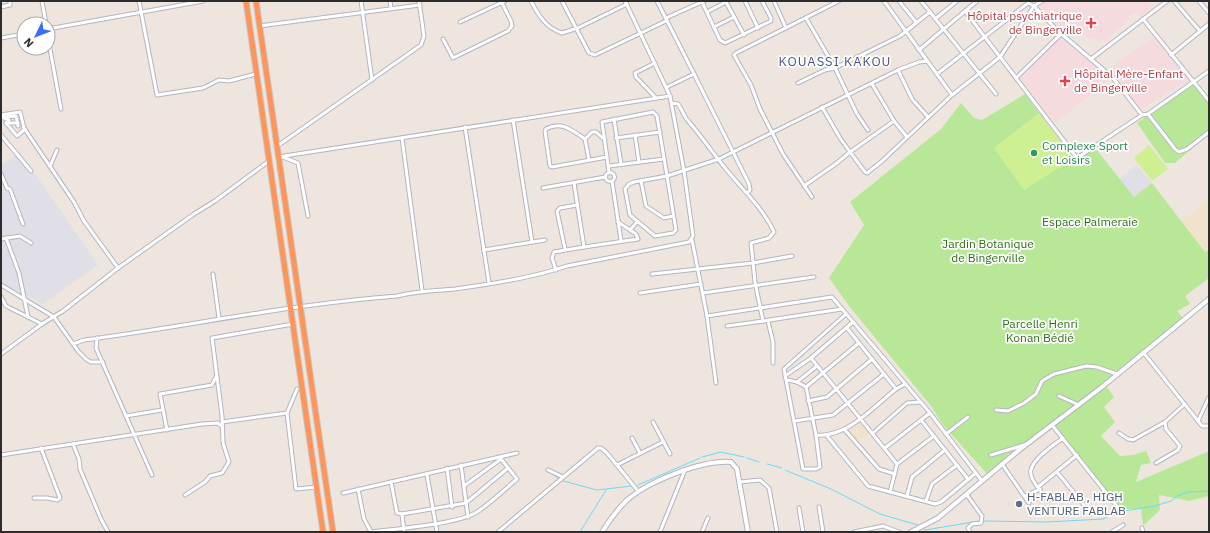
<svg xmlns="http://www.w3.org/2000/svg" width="1210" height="533" font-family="'IBM Plex Sans',sans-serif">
	<rect width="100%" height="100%" fill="#eee6de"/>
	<g fill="#e0dee7">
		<polygon points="20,152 98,265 43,304 1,283 1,165"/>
		<polygon points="1137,165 1152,183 1134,197 1119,179"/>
	</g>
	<g fill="#f1e2cc">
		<polygon points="1209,200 1209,250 1205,253 1181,221"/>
		<polygon points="860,421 869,433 858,442 848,430"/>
	</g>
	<g fill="#f5dbde">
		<polygon points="1043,1 1148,1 1153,7 1140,17 1136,13 1129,16 1129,19 1106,41 1091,38 1060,27 1041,8"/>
		<polygon points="1059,36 1110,79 1055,123 1019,76"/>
		<polygon points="1155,36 1190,80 1141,109 1109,68"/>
	</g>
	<g fill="#b8e897">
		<polygon points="1194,83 1209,102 1209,134 1175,163 1165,163 1137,123"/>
		<polygon points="1025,94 1075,161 1096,149 1134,197 1152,183 1205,252 1209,250 1209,278 1185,296 1190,304 1177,311 1183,318 989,476 943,425 931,406 849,306 829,278 864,225 850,202 941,129 961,103 974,118 982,120"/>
		<polygon points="1107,387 1114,397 1104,407 1115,422 1101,436 1120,456 1133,455 1146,451 1151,463 1141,465 1136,482 1209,451 1209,496 1189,501 1159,495 1160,510 1143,526 1141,509 1121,509 1055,426"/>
	</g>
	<g fill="#cef092">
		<polygon points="1039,113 1074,158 1024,190 994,148"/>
		<polygon points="1149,145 1168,169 1152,181 1134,158"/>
	</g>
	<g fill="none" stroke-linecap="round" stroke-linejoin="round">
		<g stroke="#6bdaf6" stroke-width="1">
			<polyline points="702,457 721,452 744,457"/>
			<polyline points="747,458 759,462"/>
			<polyline points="767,464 782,468"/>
			<polyline points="785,470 831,489 880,514 921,526"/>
			<polyline points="551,473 558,478"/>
			<polyline points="563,481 597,490 632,486"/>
			<polyline points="638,485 700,458"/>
			<polyline points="983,521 1046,522 1103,519 1118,512 1155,506 1171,501 1177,496 1188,492 1209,491"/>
			<polyline points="923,528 925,530 980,521"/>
			<polyline points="580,532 606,490"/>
		</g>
		<defs>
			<g id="street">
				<polyline points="42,1 46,24"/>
				<polyline points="139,1 157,95 203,88 219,80 229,81 256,74"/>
				<polyline points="361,1 372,80"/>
				<polyline points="390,1 391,8"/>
				<path d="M531,1c7,14 15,27 31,32l16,-5 49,-24"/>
				<polyline points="562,1 589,53 595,55 666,21"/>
				<polyline points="657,1 694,74 667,87"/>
				<polyline points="745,1 758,28"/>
				<polyline points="774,1 786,28"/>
				<polyline points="884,1 952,95"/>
				<polyline points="899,1 916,22"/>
				<polyline points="921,1 996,94"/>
				<polyline points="1174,1 1200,31"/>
				<polyline points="1199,1 1209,13"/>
				<polyline points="702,2 720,40 725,43 771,21 771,18 762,1"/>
				<polyline points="726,2 744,35"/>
				<polyline points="1,7 10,5 10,1"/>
				<polyline points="965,11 1077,158 1142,115 1148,114 1209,71"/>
				<polyline points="707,12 728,1"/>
				<polyline points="666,18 704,1"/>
				<polyline points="806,18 835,68 857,114 868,130"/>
				<polyline points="935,19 957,1"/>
				<polyline points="1143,19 1209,101"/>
				<polyline points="460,22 505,1"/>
				<polyline points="259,26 420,5"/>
				<polyline points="714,27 734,17"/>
				<polyline points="48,29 203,1"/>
				<polyline points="1,38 24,34"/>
				<polyline points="48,38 61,109"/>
				<polyline points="443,39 453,58 508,31 512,26 511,21 501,1"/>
				<polyline points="919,50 977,1"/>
				<polyline points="1171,55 1209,24"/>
				<polyline points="1091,59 1167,1"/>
				<polyline points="655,63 635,73 636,77 656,98"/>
				<polyline points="898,70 912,99 928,117"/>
				<polyline points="694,74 749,184 750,190 747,193"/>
				<polyline points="937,74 1028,3 1034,6 1058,31 1113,78 1142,115"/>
				<polyline points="1016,78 1061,34"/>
				<polyline points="798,83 825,70 835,68 900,36 930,12"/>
				<polyline points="872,84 894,121"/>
				<path d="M672,103l6,1c4,5 6,13 11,18 13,15 24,31 36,46 17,21 38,40 49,64l-5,6 -18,5 4,39 8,39 -36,5"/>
				<polyline points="1148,114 1175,149 1179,152 1187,149 1209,132"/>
				<polyline points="1,115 20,112 24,128 74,202 84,221 118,268"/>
				<polyline points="1,117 9,120 6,123 17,136 25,129"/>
				<polyline points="4,117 16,116 18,126"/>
				<polyline points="614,119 621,164"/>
				<polyline points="513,120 532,242"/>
				<polyline points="6,123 18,123"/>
				<polyline points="465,127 489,283"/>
				<polyline points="1,135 31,171"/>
				<polyline points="635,135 639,162"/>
				<polyline points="907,137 894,121 850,152 865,172 867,173 881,162 952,95 1000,57 1034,6 1042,1"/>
				<polyline points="402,138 422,290"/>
				<polyline points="616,138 660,132"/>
				<polyline points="585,139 592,132 596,132 605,140"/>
				<polyline points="276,147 421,45 424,36 419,1"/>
				<polyline points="278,157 670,96"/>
				<polyline points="283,157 298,163 308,216"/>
				<path d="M589,160l-4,-21c-12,-8 -24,-19 -39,-10l-1,2 5,35 2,1 55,-10"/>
				<polyline points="50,166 57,150"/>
				<polyline points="609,166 664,159"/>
				<polyline points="609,172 602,122 653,112 657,116 676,230 673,233 655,236 630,215 625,189 629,184 634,182 667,176 719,159 898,70 919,62 927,61"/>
				<circle cx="610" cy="177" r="4.5"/>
				<polyline points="1,174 7,188 10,189 23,224"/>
				<polyline points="612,181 621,240"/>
				<polyline points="641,181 646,206 664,218 673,216"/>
				<polyline points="804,186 837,163 850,152 840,138 822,107"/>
				<polyline points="543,188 605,177"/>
				<polyline points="812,197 783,154 760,109 751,85 734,55 736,53 839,1"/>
				<polyline points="630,230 637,222"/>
				<polyline points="6,238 19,273 28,317"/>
				<polyline points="1,239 20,236 31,243"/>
				<polyline points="692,240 707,316 716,383"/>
				<polyline points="584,247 638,239 636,234 618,222"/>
				<polyline points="565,249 557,211 560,208 577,205"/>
				<polyline points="484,250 545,240"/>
				<polyline points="556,270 552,258 554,252 584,247 574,183"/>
				<polyline points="213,274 219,318"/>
				<polyline points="652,274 753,263 792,256"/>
				<polyline points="1,285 54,317 78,351 87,360 91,362 103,362"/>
				<polyline points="640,293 701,284"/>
				<polyline points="703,293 814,277"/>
				<polyline points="1,297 6,306 42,324"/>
				<polyline points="707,316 832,297 930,413 982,481"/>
				<polyline points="763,321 842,309"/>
				<polyline points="768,321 773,342 773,363"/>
				<polyline points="847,328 896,389"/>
				<polyline points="97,338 96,348 152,475"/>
				<path d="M73,344l11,-4c105,-14 208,-36 313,-44 20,-5 38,-5 58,-7 38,-5 77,-11 112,-23l122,-24 4,-6 -9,-65 -14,-75 -45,-95"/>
				<polyline points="1143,352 1202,426 1209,426"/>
				<polyline points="1,354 42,324 63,311 118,268 194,214 215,201 269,161"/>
				<polyline points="811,358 897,464"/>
				<polyline points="785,376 811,358 853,322"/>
				<polyline points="787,380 797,382 806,387"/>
				<polyline points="797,382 817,366"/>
				<polyline points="806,387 816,435 820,467 816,469 803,469 784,369 846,314"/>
				<polyline points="806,387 859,343"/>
				<polyline points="297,389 287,413 296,489 317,487"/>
				<polyline points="1059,396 1079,405"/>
				<polyline points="808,401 827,397 872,359"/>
				<polyline points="996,410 1008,411 1024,403 1036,394 1042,381 1054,374 1086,366 1097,367 1117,374"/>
				<polyline points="126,416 162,410"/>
				<polyline points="921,420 968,479"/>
				<polyline points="795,421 833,415 884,374"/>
				<polyline points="1198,421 1209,397"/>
				<polyline points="222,422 287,413"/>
				<polyline points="653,422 670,454"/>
				<polyline points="1052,425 1119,509"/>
				<polyline points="167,430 160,394 212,385 216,377"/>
				<polyline points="845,430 879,469 895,474"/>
				<polyline points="873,433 907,403 920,402"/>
				<polyline points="1119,433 1128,439 1133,440 1165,422 1185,404"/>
				<polyline points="946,434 968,417"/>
				<path d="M816,435c31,3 57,-28 80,-46l9,-5"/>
				<polyline points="827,436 868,486 935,504 941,502 976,473"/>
				<polyline points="632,438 640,453"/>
				<polyline points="73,444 79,459 80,469 101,519 108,532"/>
				<polyline points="885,448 930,413"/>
				<polyline points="1,455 202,424 218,423 221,426"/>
				<polyline points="991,455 1024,445"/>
				<polyline points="1156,463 1178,450 1180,446 1166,429 1165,422"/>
				<polyline points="1002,464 1029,503"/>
				<polyline points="461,465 468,517"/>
				<polyline points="617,465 663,442"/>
				<polyline points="447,468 452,507"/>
				<polyline points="508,468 466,503 402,514 397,513 391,482 517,453"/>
				<polyline points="548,470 563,477"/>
				<polyline points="1057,472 1084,505"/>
				<polyline points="427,475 437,532"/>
				<polyline points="740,482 760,480 769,488 777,532"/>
				<polyline points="1038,487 1077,455"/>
				<polyline points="358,489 364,519 371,532"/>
				<polyline points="890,492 897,464 934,436"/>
				<polyline points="343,493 391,482"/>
				<polyline points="185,495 205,482 210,476 222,473 229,462 223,443 222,416 212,338 293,324"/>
				<polyline points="967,495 982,516 981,523 972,524 968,528 970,532"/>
				<polyline points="907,496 912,477 945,450"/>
				<polyline points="1025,496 1040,489"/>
				<path d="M1045,497c-5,-7 -12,-14 -14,-22 -4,-13 23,-30 32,-37"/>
				<polyline points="34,498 47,498 58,500 60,498 41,448"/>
				<polyline points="926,501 932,484 957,465"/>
				<polyline points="819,507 823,532"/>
				<polyline points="799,508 803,532"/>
				<polyline points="402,514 404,532"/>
				<polyline points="1142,528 1143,532"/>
				<path d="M371,532c24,-3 88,-8 106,-20 14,-9 27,-22 40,-33l-16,-20 -37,27"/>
				<polyline points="498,532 598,448 601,448 607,453 638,491"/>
				<polyline points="660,532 685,470"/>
				<polyline points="702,532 708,518"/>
				<polyline points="854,532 883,526 899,532"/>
				<polyline points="1112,532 1123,525"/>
			</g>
			<g id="secondary">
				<path d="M602,532c7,-11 15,-22 24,-31 22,-20 76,-41 105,-39l6,7 11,63"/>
				<polyline points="911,532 938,518 1019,450 1102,387 1209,299"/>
			</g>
			<g id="highway">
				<polyline points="246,1 323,532"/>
				<polyline points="256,1 333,532"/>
			</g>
		</defs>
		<use href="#street" stroke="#b2b5c0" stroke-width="5"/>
		<use href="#secondary" stroke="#b2b5c0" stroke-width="6"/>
		<use href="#highway" stroke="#c8c8c8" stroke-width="7"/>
		<use href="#street" stroke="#fff" stroke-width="3"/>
		<use href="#secondary" stroke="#fff" stroke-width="4"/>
		<use href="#highway" stroke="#ff9558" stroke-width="5"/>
	</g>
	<g fill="#e0444e" stroke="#fff" stroke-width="1.5">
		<path d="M1089 17h4v4h4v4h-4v4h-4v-4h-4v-4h4z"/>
		<path d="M1063 75h4v4h4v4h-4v4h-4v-4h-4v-4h4z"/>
	</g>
	<circle fill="#2e9e5b" stroke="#fff" stroke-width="1.5" cx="1034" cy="153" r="4"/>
	<circle fill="#5c6f8a" stroke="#fff" stroke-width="1.5" cx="1019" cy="504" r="4"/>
	<g text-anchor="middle" stroke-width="3.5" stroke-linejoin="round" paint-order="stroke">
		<g font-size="12" fill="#be3a42" stroke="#fff" text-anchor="end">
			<text x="1082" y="20">Hôpital psychiatrique<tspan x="1082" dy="14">de Bingerville</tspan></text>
			<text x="1074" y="78" text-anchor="start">Hôpital Mère-Enfant<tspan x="1074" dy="14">de Bingerville</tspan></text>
		</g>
		<g font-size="12" fill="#27864d" stroke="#fff" text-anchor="start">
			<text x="1042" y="150">Complexe Sport<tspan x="1042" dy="14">et Loisirs</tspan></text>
		</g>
		<g font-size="12" fill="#2e6f16" stroke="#fff">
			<text x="1090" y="226">Espace Palmeraie</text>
			<text x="988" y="248">Jardin Botanique<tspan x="988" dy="14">de Bingerville</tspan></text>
			<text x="1040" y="328">Parcelle Henri<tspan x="1040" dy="14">Konan Bédié</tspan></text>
		</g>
		<g font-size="12" fill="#4e5e75" stroke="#fff" text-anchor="start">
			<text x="1027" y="501">H-FABLAB , HIGH<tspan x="1027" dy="14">VENTURE FABLAB</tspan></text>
		</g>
		<g font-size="13" letter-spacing="1" fill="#495680" stroke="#fff">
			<text x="835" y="66">KOUASSI KAKOU</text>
		</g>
	</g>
	<rect width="1210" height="533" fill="none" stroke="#2c2c2c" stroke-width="4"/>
	<g transform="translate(36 36) rotate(227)"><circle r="19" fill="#ffffff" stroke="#ababab"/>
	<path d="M0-3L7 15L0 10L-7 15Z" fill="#3a6cff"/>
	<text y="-6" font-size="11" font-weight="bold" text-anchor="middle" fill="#2c2c2c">N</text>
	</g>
</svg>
